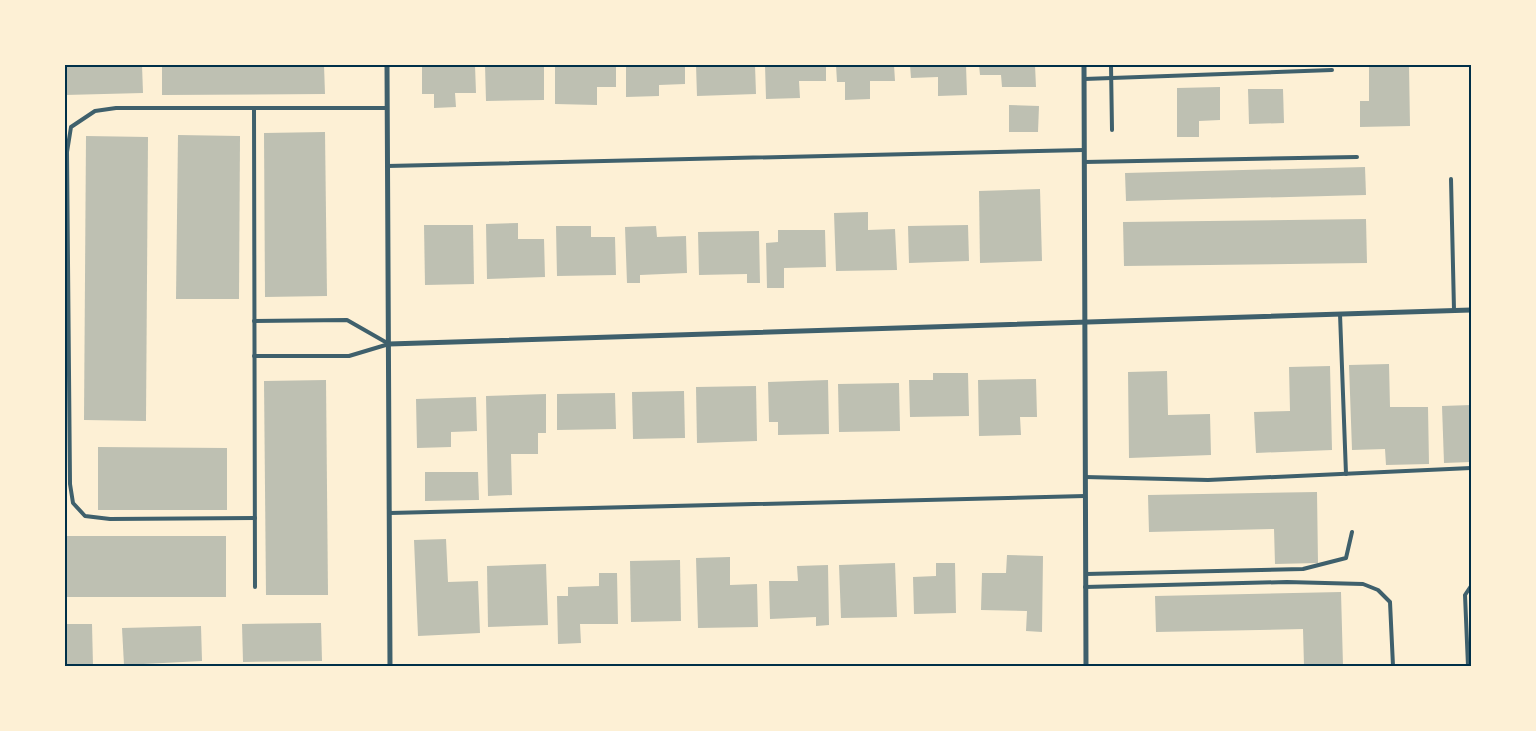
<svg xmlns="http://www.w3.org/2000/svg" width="1536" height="731" font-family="'PT Sans Narrow',sans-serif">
	<rect width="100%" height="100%" fill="#fdf0d5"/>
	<g fill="#bec0b2">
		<polygon points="65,65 142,65 143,93 65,95"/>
		<polygon points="162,65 324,65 325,94 162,95"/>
		<polygon points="422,65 475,65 476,93 455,93 456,107 434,108 434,94 422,94"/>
		<polygon points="485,65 544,65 544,100 486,101"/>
		<polygon points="555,65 616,65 616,87 597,87 597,105 555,104"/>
		<polygon points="626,65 685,65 685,84 659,85 659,96 626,97"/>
		<polygon points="696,65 755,65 756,94 697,96"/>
		<polygon points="765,65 826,65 826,81 799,81 800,98 766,99"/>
		<polygon points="836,65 894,65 895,81 870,81 870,99 845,100 845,82 837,82"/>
		<polygon points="910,65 966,65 967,95 938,96 938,77 911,78"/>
		<polygon points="979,65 1035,65 1036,87 1002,87 1001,75 980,75"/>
		<polygon points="1369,65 1409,65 1410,126 1360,127 1360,101 1369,101"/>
		<polygon points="1220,87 1220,120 1199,121 1199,137 1177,137 1177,88"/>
		<polygon points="1248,89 1283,89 1284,123 1249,124"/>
		<polygon points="1009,105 1039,106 1038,132 1009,132"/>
		<polygon points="325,132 327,296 265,297 264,133"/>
		<polygon points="178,135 240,136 239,299 176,299"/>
		<polygon points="86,136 148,137 146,421 84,420"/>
		<polygon points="1365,167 1366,195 1126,201 1125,173"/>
		<polygon points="1040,189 1042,261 980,263 979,191"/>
		<polygon points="868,212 868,230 895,229 897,270 836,271 834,213"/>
		<polygon points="1366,219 1367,263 1124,266 1123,222"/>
		<polygon points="518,223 518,239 544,239 545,277 487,279 486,224"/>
		<polygon points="424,225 473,225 474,284 425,285"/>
		<polygon points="968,225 969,261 909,263 908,226"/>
		<polygon points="556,226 591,226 591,237 615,237 616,275 557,276"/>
		<polygon points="656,226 657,237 686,236 687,273 640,275 640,283 627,283 625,227"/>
		<polygon points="778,230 825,230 826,267 784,268 784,288 767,288 766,243 778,242"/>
		<polygon points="759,231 760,283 747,283 747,274 699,275 698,232"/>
		<polygon points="1389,364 1390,407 1428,407 1429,464 1386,465 1385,449 1352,450 1349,365"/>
		<polygon points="1330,366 1332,450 1256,453 1254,412 1290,411 1289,367"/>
		<polygon points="1167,371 1168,415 1210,414 1211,455 1129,458 1128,372"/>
		<polygon points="933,373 968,373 969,416 910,417 909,380 933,380"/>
		<polygon points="1036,379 1037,417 1020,417 1021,435 979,436 978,380"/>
		<polygon points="326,380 328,595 266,595 264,381"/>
		<polygon points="828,380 829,434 778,435 778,422 769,422 768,382"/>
		<polygon points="899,383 900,431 839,432 838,384"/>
		<polygon points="756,386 757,441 697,443 696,387"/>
		<polygon points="684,391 685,438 633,439 632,392"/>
		<polygon points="615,393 616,429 557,430 557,394"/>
		<polygon points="546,394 546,433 538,433 538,454 511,454 512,495 488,496 486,396"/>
		<polygon points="476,397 477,431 451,432 451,447 417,448 416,399"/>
		<polygon points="1471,405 1471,462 1444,463 1442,406"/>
		<polygon points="98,447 227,448 227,510 98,510"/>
		<polygon points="425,472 478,472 479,500 425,501"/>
		<polygon points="1317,492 1318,563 1275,564 1274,529 1149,532 1148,495"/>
		<rect x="65" y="536" width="161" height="61"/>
		<polygon points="446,539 448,582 478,581 480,633 418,636 414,540"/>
		<polygon points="1007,555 1043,556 1042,632 1026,631 1027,611 981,610 982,573 1006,573"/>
		<polygon points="730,557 730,585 757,584 758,627 698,628 696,558"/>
		<polygon points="680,560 681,621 631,622 630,561"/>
		<polygon points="895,563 897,617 841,618 839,565"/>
		<polygon points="936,563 955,563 956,613 914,614 913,577 936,576"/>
		<polygon points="546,564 548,625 488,627 487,566"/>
		<polygon points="828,565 829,625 816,626 816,617 770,619 769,581 798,581 797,566"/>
		<polygon points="599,573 617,573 618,624 580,624 581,643 558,644 557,596 568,596 568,587 599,586"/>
		<polygon points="1341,592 1343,666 1304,666 1303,629 1156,632 1155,596"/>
		<polygon points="321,623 322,661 243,662 242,624"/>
		<polygon points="65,624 92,624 93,666 65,666"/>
		<polygon points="201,626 202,661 124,665 122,628"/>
	</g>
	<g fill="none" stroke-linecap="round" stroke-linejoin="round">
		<g stroke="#3f606c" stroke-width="4">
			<polyline points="1111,65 1112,130"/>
			<polyline points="1084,79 1332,70"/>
			<polyline points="254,108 255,587"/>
			<polyline points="1084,162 1357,157"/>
			<polyline points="387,166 1084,150"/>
			<polyline points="1451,179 1454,310"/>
			<polyline points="1340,314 1346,474"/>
			<polyline points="254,321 347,320 389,344"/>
			<polyline points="254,356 349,356 389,344"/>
			<polyline points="1085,477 1208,480 1471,468"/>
			<polyline points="390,513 1085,496"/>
			<polyline points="255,518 110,519 85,516 73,503 70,484 67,152 71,127 95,111 116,108 387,108"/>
			<polyline points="1086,574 1303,569 1346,558 1352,532"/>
			<polyline points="1085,587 1287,582 1363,584 1378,590 1390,602 1393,666"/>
			<polyline points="1468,666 1465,595 1471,586"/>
		</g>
		<g stroke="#3f606c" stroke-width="5">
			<polyline points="387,65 390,666"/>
			<polyline points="1084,65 1086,666"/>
			<polyline points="389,344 1471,310"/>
		</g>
	</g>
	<rect width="1536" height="731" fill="none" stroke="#fdf0d5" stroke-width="132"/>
	<rect x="66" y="66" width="1404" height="599" fill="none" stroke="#003049" stroke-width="2"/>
</svg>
